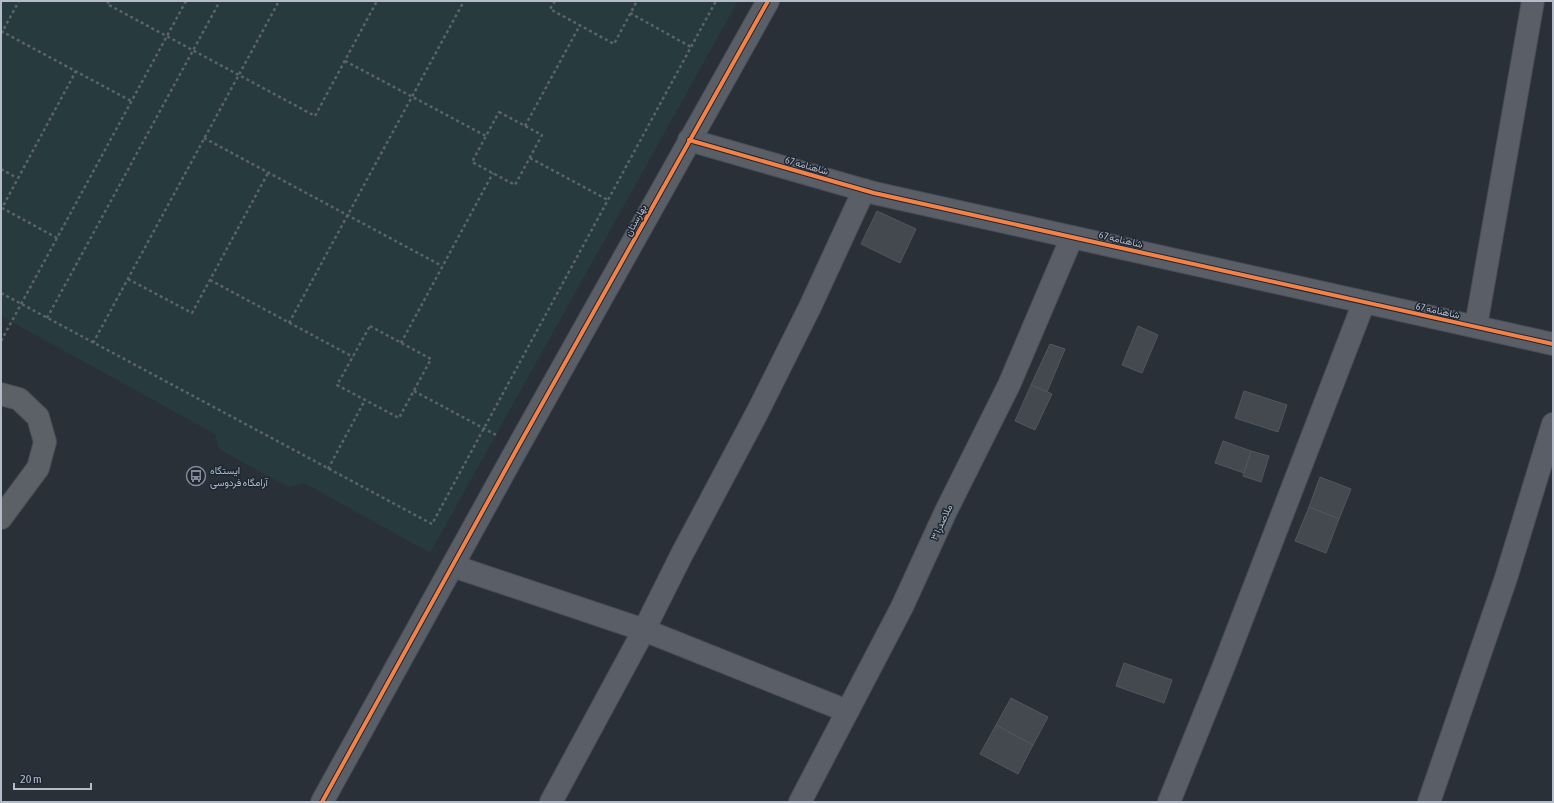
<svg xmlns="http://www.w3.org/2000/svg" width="1554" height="803" font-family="'Asap Condensed',Vazirmatn,sans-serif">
	<rect width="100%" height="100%" fill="#2a3038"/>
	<polygon fill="#273a3e" points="1,1 738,1 430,553 304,483 288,487 219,449 215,434 1,316"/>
	<g fill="#444950" stroke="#52575f">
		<polygon points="877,211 916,229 900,263 861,244"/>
		<polygon points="1138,326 1158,335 1142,373 1122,365"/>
		<polygon points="1050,344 1065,349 1047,392 1031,385"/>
		<polygon points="1031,385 1052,394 1035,430 1015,421"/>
		<polygon points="1244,391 1287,405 1278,432 1235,418"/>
		<polygon points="1223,441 1251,451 1244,473 1215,463"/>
		<polygon points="1251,451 1269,456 1261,482 1243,476"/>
		<polygon points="1320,477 1351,489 1339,519 1309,507"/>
		<polygon points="1309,507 1339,519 1326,553 1295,541"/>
		<polygon points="1124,663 1172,680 1164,703 1116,686"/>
		<polygon points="1011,698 1048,717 1033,745 996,725"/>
		<polygon points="996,725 1033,745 1018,774 980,754"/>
	</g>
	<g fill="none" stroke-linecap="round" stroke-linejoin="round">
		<defs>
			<g id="minor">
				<polyline points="689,140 874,193 1553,344"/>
				<polyline points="1476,326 1533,1"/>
				<polyline points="453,566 644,630 847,711"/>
				<polyline points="322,802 518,447 768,1"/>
				<polyline points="551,802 644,630 682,554 757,413 810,307 864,190"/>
				<polyline points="800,802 902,607 946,511 1009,385 1072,237"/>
				<polyline points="1169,802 1223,668 1364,302"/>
				<polyline points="1429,802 1506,578 1553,424"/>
			</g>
			<polyline id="major" points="1,394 19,399 38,417 45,442 38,468 1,518"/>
		</defs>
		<use href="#minor" stroke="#484c53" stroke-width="24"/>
		<use href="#major" stroke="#484c55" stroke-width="24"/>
		<g stroke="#5d636a" stroke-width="2.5" stroke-dasharray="3 3" stroke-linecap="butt">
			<polyline points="109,1 107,4 315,116 377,1"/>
			<polyline points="555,1 550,9 614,44 637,1"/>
			<polyline points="630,13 691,47"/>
			<polyline points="1,31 131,101"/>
			<polyline points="1,34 19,1"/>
			<polyline points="345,61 486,136"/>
			<polygon points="499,112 542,135 515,185 472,162"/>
			<polyline points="525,126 580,25"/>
			<polyline points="204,138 442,266"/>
			<polyline points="530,158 608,200"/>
			<polyline points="1,169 17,178"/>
			<polyline points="57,238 2,208 76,71"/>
			<polyline points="128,279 192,313 268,173"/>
			<polyline points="210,280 353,357"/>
			<polyline points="1,293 432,524 716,1"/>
			<polyline points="47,318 220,1"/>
			<polyline points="289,323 464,1"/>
			<polygon points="370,326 431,359 399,418 337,385"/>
			<polyline points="1,341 186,1"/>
			<polyline points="93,343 279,1"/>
			<polyline points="401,343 493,173"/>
			<polyline points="414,391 498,436"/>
			<polyline points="328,469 365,400"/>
		</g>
		<use href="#minor" stroke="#5a5e66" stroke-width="22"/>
		<use href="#major" stroke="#5c6168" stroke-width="22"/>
		<defs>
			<g id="cycleway">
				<polyline points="689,140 874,193 1553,344"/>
				<polyline points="322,802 518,447 768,1"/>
			</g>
		</defs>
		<use href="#cycleway" stroke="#1d2633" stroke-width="6"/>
		<use href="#cycleway" stroke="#f48246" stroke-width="4"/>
	</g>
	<defs>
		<symbol id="bus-ring" viewBox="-11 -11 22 22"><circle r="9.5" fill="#1d2633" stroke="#848b96" stroke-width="1.5"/><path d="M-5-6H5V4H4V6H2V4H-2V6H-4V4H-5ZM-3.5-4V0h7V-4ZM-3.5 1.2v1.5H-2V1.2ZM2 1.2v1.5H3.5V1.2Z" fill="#848b96"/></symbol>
	</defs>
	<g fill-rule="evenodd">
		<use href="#bus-ring" x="185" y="465" width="22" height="22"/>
	</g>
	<g text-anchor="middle" stroke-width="3" stroke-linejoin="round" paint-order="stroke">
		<g font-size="10" fill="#b4bcc9" stroke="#1d2633">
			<text transform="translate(807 165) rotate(16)" y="4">شاهنامه 67</text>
			<text transform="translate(635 220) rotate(-61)" y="4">بهارستان</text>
			<text transform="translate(1121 239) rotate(13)" y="4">شاهنامه 67</text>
			<text transform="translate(1438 310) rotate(12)" y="4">شاهنامه 67</text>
			<text transform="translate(941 522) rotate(-65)" y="4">ملاصدرا ۳</text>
		</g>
		<g font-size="10" fill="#b4bcc9" stroke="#1d2633" text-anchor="start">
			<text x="210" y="474">ایستگاه<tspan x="210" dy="12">آرامگاه فردوسی</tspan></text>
		</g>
	</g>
	<rect width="1554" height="803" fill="none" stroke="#b4bcc9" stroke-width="4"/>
	<path d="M14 783v6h77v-6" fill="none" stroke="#b4bcc9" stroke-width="2"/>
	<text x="20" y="783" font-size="12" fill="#b4bcc9" stroke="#1d2633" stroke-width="3" paint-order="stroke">20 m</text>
</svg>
